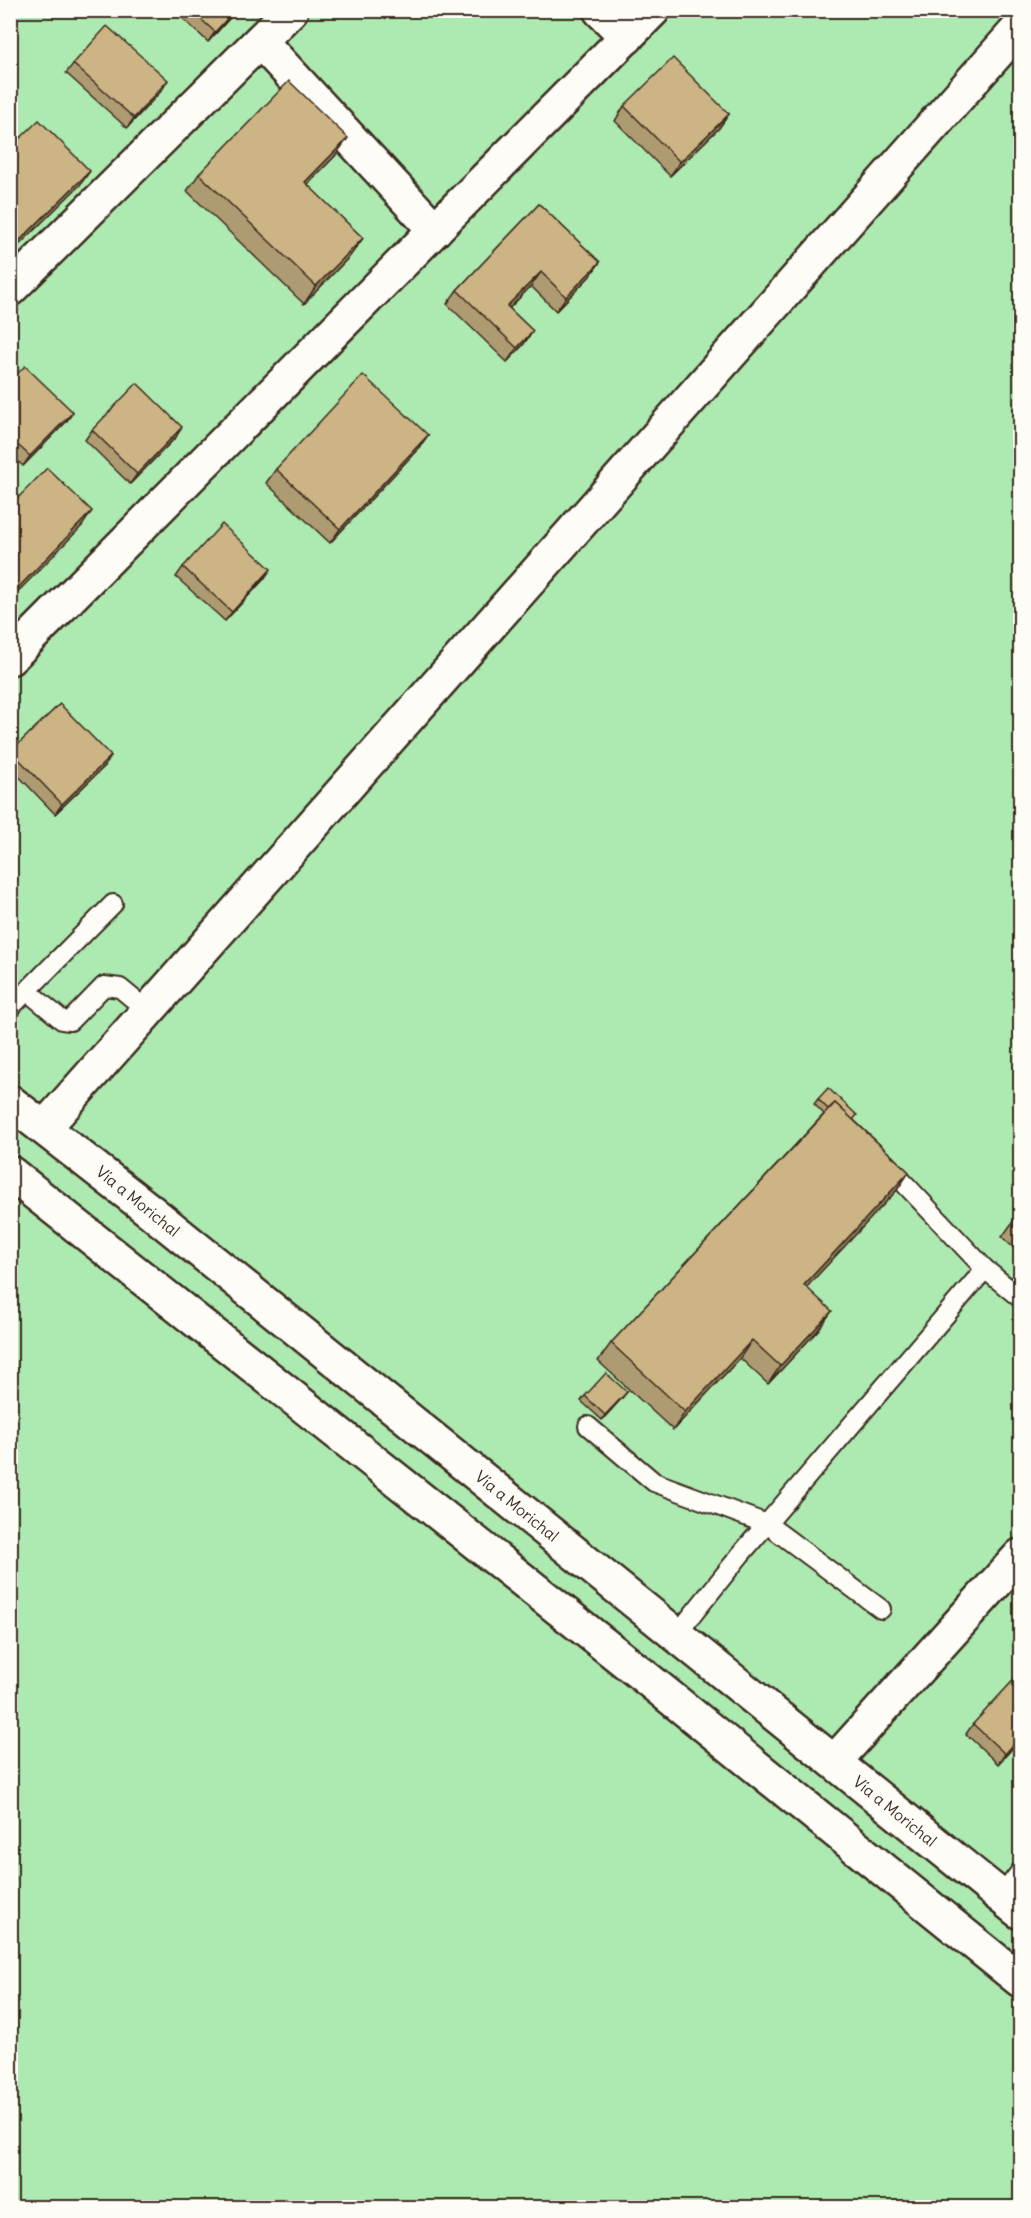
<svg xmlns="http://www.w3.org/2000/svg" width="1031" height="2218" font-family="Delius,sans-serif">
	<rect width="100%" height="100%" fill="#f3eee0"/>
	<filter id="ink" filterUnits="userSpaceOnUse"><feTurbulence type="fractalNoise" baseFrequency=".0167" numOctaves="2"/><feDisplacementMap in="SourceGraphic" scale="12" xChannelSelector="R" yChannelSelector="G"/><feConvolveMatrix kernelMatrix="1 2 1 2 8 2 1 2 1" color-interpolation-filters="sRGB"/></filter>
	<g filter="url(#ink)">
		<rect fill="#adeab1" stroke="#748a68" stroke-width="1.5" x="11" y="11" width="1009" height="2196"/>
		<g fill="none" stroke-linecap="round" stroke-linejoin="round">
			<defs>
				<g id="service">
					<polyline points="27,991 62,1020 70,1021 104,986 120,988 148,1011"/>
					<polyline points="10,1008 113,904"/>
					<polyline points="886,1164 985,1269 1020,1298"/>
					<polyline points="588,1426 654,1482 767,1524 881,1609"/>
					<polyline points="677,1634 741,1554 985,1269"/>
					<polyline points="1001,1897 1020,1872"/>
				</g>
				<g id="minor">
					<polyline points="600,10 627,37"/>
					<polyline points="260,41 435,230"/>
					<polyline points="10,289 291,10"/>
					<polyline points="10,658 653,10"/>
					<polyline points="835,1761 1020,1556"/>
				</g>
				<g id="tertiary">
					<polyline points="10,1102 149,1210 1020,1912"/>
					<polyline points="45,1127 1020,27"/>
					<polyline points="10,1173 645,1677 1020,1980"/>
				</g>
			</defs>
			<use href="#service" stroke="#3b2a1e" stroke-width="22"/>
			<use href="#minor" stroke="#3b2a1e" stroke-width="38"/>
			<use href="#tertiary" stroke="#3b2a1e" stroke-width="38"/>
			<use href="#service" stroke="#fdfcf7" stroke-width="18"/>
			<use href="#minor" stroke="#fdfcf7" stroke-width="33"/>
			<use href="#tertiary" stroke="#fdfcf7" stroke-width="33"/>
		</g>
		<g fill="#af9b72" stroke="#3b2a1e" stroke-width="1.5">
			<polygon points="174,10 237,10 208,42"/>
			<polygon points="73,64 162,90 127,128 66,73"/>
			<polygon points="624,106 729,114 719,128 670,176 615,121"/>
			<polygon points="335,156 307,185 363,238 350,256 304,304 187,191 199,174"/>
			<polygon points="539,204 600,262 590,276 556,311 531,286 509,308 533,331 523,345 507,362 447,304 457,290"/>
			<polygon points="10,381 73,412 66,422 23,466 10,454"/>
			<polygon points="92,430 176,437 130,484 85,440"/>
			<polygon points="428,435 418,449 330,543 266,483 276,469"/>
			<polygon points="183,567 264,579 225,621 176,577"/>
			<polygon points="60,704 105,766 55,814 10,767 10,752"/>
			<polygon points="818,1099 854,1120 909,1172 897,1190 806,1287 819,1329 768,1384 740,1358 673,1430 598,1361 611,1343 824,1114 814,1104"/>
			<polygon points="1020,1213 1020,1254 1002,1237 1012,1223"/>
			<polygon points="627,1392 602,1420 581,1401 585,1396"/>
			<polygon points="973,1724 1020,1740 998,1764 966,1734"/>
		</g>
		<g fill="#8f7e5c" stroke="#3b2a1e" stroke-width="1.5">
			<polygon points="235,10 237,10 208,42 215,32"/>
			<polygon points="168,80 162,90 127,128 134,118"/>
			<polygon points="729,114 719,128 670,176 680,162"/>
			<polygon points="348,138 335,156 292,200 305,182"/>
			<polygon points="90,171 80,185 10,254 10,250"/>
			<polygon points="363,238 350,256 304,304 316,286"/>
			<polygon points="600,262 590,276 556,311 566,297"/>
			<polygon points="541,272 531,286 498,320 507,306"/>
			<polygon points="533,331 523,345 507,362 517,348"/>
			<polygon points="73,412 66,422 23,466 30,456"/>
			<polygon points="182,427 176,437 130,484 137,474"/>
			<polygon points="428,435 418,449 330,543 340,529"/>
			<polygon points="92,511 82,526 10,600 10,596"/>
			<polygon points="271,569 264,579 225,621 232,612"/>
			<polygon points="111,756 105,766 55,814 62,804"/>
			<polygon points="909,1172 897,1190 792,1303 804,1285"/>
			<polygon points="832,1311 819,1329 768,1384 780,1366"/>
			<polygon points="752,1340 740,1358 673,1430 685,1412"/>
			<polygon points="627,1392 623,1397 602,1420 605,1415"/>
			<polygon points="1020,1737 1020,1740 998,1764 1005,1754"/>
		</g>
		<g fill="#ccb484" stroke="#3b2a1e" stroke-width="1.5">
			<polygon points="191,10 235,10 215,32"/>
			<polygon points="107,26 168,80 134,118 73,64"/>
			<polygon points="673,58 729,114 680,162 624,106"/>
			<polygon points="289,81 348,138 305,182 363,238 316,286 199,174"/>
			<polygon points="39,120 90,171 10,250 10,148"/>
			<polygon points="539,204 600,262 566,297 541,272 507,306 533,331 517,348 457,290"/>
			<polygon points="25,366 73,412 30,456 10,438 10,381"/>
			<polygon points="363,375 428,435 340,529 276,469"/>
			<polygon points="137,383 182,427 137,474 92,430"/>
			<polygon points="47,468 92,511 10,596 10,506"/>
			<polygon points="222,524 271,569 232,612 183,567"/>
			<polygon points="60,704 111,756 62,804 11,751"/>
			<polygon points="828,1088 857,1115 853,1120 835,1103 828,1109 818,1099"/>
			<polygon points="835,1103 909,1172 804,1285 832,1311 780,1366 752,1340 685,1412 611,1343"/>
			<polygon points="1020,1213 1020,1231 1012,1223"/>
			<polygon points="606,1373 627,1392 605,1415 585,1396"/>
			<polygon points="1020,1673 1020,1737 1005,1754 973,1724"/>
		</g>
	</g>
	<g text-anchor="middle" stroke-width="4.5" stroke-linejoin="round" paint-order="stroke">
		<g font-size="16" fill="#3b2a1e" stroke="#fdfcf7">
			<text transform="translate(138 1201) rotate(39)" y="6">Vía a Morichal</text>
			<text transform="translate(517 1506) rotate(39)" y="6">Vía a Morichal</text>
			<text transform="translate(895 1811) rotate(39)" y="6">Vía a Morichal</text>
		</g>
	</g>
	<rect width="1031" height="2218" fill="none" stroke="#fdfcf7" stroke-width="36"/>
	<rect x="18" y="18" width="995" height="2182" fill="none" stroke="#3b2a1e" stroke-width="2" filter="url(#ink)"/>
</svg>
